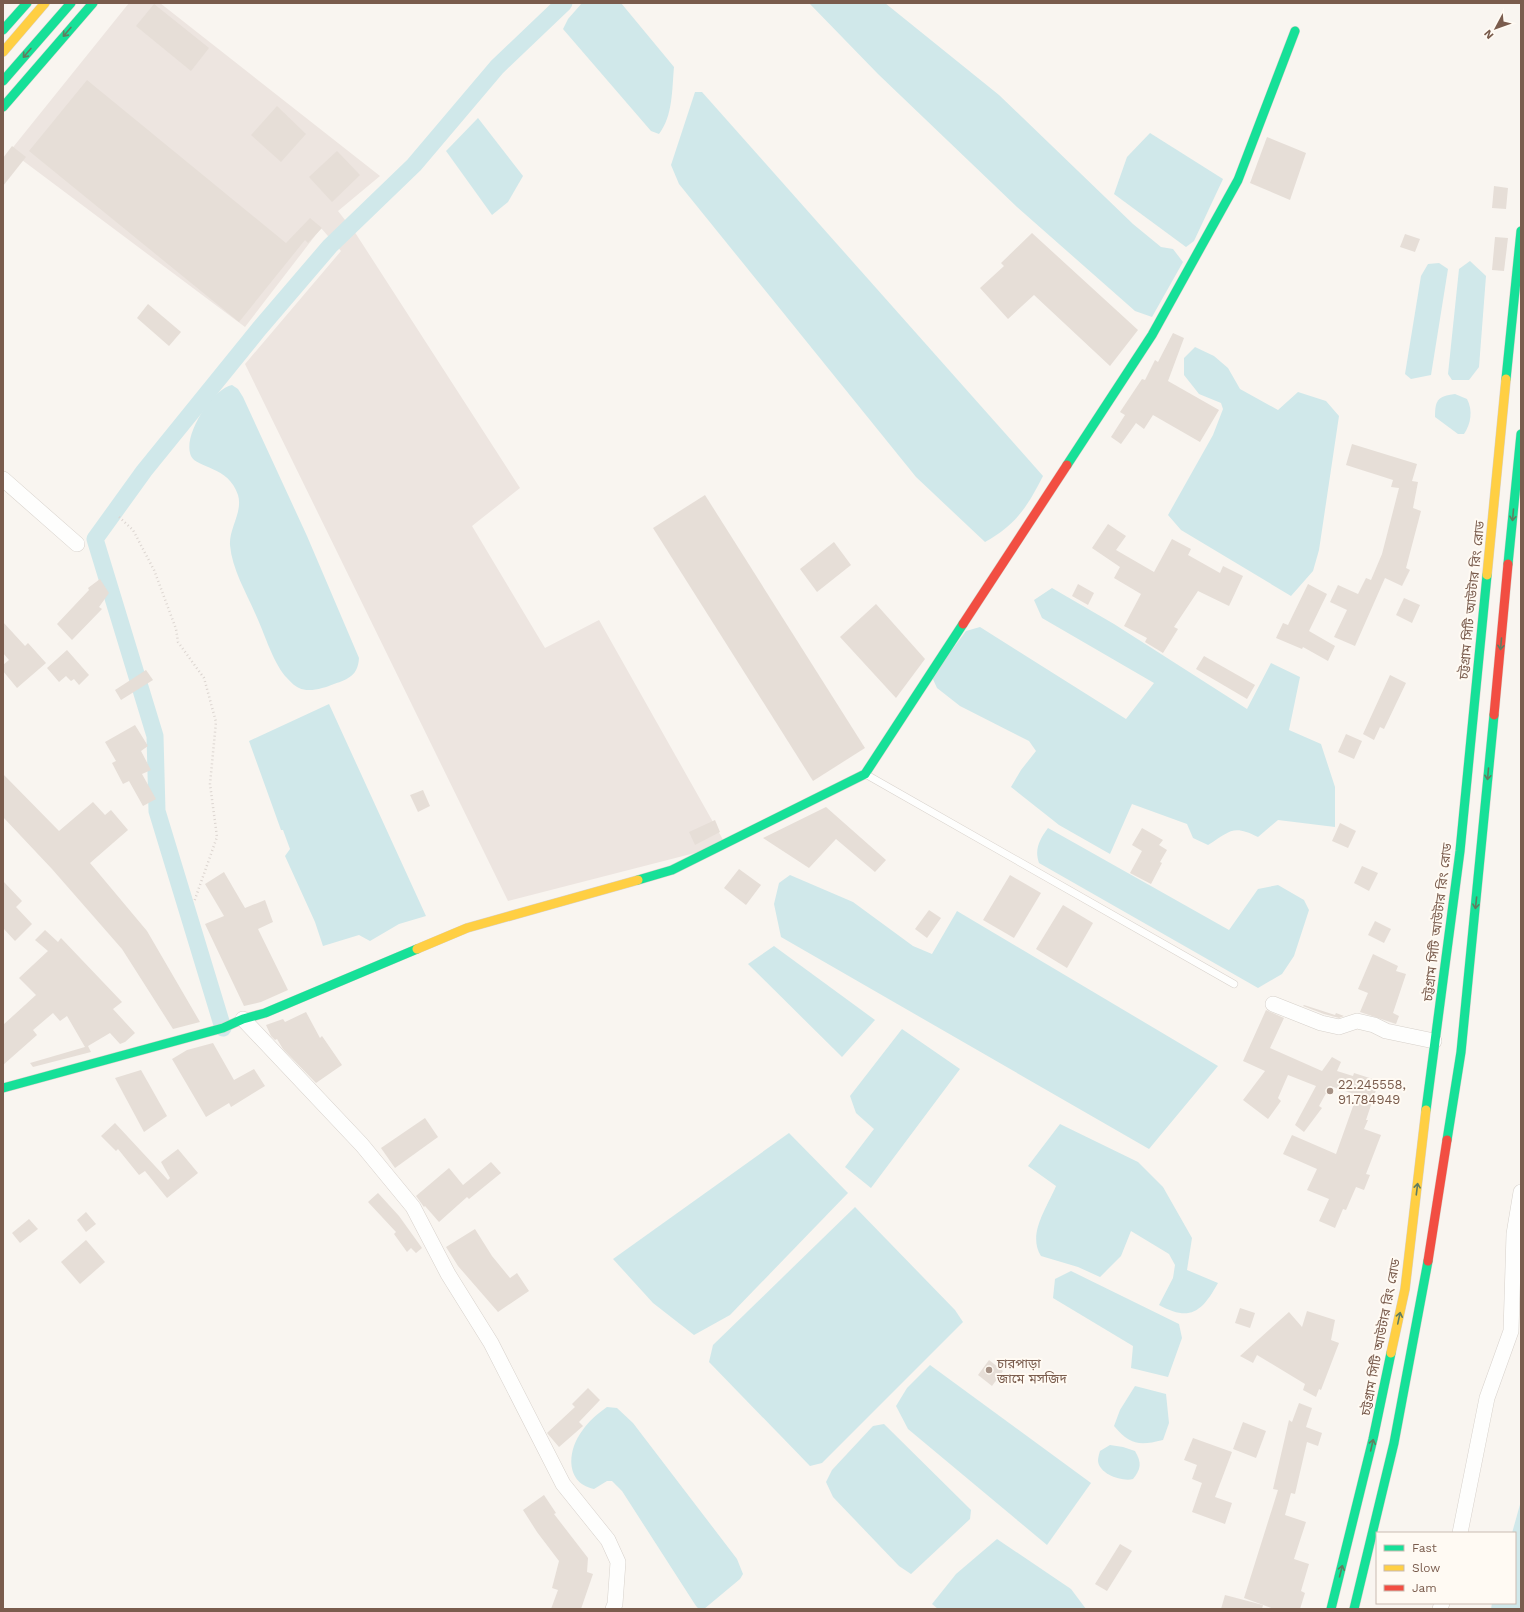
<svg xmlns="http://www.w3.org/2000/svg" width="1524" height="1612" font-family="'Work Sans','Noto Sans Bengali',sans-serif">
	<rect width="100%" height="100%" fill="#f9f5f0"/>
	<polygon fill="#ede5e0" points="129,3 160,3 380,176 338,211 356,234 520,488 472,526 545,648 599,620 726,845 508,901 245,364 341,251 321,228 245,327 10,151"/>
	<g fill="#d0e8ea">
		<path d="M582,3h39l53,64c-2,22 -1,49 -15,67l-8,-3 -88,-102 5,-10z"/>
		<polygon points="809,3 885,3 999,95 1133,224 1161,247 1173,249 1183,262 1152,317 1135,311 1017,207 878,74"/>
		<path d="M695,92h7l341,384c-16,31 -26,48 -58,66l-69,-65 -237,-293 -8,-19z"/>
		<polygon points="478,118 523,176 508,202 492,215 446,151"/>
		<polygon points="1150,133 1223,179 1194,241 1186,247 1114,194 1127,157"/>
		<polygon points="1470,261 1486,276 1479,367 1469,380 1452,380 1448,374 1459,269"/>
		<polygon points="1439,263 1448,269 1431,375 1411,379 1405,374 1421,276 1428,264"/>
		<polygon points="1195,347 1214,356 1228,368 1240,389 1278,410 1298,392 1326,401 1339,416 1319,550 1313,571 1291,596 1181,530 1168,515 1213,435 1223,409 1221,403 1199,394 1184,375 1184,358"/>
		<path d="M232,385l6,4 5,8 64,139 52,122c-1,17 -10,21 -25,26 -10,4 -25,9 -35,4 -5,-2 -10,-8 -14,-12 -13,-16 -21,-44 -30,-63 -9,-21 -23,-44 -25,-68 -1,-17 13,-33 8,-50 -9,-29 -42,-27 -47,-39 -9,-20 21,-67 41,-71z"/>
		<path d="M1455,394l12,5c6,11 4,25 -3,35h-6l-23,-17c0,-16 2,-21 20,-23z"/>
		<path d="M1052,588l62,36 133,85 24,-46 29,14 -11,53 32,14 14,43v40l-57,-7 -20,17c-25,-13 -28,-6 -50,8l-15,-7 -6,-14 -55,-20 -22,50 -51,-29 -48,-38 10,-17 15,-19 -7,-10 -69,-35 -23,-18 -5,-11 34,-46 14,-4 146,92 28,-36 -112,-65 -8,-18z"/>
		<polygon points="329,704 426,916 399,924 370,941 359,935 323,946 315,922 285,856 290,849 283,830 281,830 249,741"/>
		<path d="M1048,828l181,102 29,-41 20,-4 26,15 5,10 -15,46 -12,18 -24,14 -219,-125c-5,-14 1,-24 9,-35z"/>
		<polygon points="790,875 853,902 913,946 932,954 957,911 1218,1066 1149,1149 781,937 774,904 779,883"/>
		<polygon points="774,946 875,1020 842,1057 748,964"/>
		<polygon points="902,1029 960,1069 871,1188 845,1167 874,1129 856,1113 850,1096"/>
		<path d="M1060,1124l78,38 25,25 29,51 -5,32 31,13c-16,29 -28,39 -59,22l14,-27 2,-13 -6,-11 -38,-23 -10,25 -21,21 -22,-10 -37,-11c-14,-22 6,-48 15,-70l-28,-20z"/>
		<polygon points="789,1133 848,1193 730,1315 694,1335 653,1303 613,1259"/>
		<polygon points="855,1207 955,1310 963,1322 822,1463 810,1466 709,1362 713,1345"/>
		<polygon points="1071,1271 1179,1324 1182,1338 1168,1377 1131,1368 1133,1346 1053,1298 1055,1279"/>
		<polygon points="930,1365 1091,1483 1047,1545 908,1429 896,1406 907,1388"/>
		<path d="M1135,1386l31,8 3,29 -6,17c-24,6 -33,5 -49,-14l6,-16z"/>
		<path d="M607,1407l10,1 16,15 104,136 6,15 -3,5 -36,30h-5l-3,-3 -74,-115 -10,-10h-5l-13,8c-29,-6 -27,-38 -12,-58 6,-9 15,-17 25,-24z"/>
		<polygon points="884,1424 971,1510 970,1519 911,1574 899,1566 833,1497 826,1482 832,1470 873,1426"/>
		<path d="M1110,1445l13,2 12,4c7,12 6,18 -2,28 -11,3 -34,-5 -35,-18 0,-3 1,-7 2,-10z"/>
		<polygon points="1521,1501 1521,1609 1491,1609 1492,1603 1515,1603 1515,1533 1512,1533"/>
		<polygon points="997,1539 1071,1589 1086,1609 938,1609 932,1604 956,1574"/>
	</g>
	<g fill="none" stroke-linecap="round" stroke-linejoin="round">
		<polyline stroke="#d0e8ea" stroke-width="17" points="223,1028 157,811 155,736 95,539 144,471 259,329 330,246 414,165 497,67 564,3"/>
	</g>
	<g fill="#e6ded7">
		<polygon points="154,4 209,48 191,71 136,26"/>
		<polygon points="87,80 286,243 310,218 322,228 308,243 305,240 239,322 29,151"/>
		<polygon points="277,106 306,134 281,162 251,135"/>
		<polygon points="1267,137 1306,153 1290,200 1250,183"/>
		<polygon points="12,146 26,157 3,186 3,158"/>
		<polygon points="337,151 360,175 332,202 309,177"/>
		<polygon points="1494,186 1508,188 1506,209 1492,208"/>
		<polygon points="1032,233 1138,330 1110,366 1034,295 1008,319 980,288 1004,266 1001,263"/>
		<polygon points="1405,234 1420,239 1415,252 1400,247"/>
		<polygon points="1495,237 1508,238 1504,271 1492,270"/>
		<polygon points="148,304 181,332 169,346 137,318"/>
		<polygon points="1173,333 1184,338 1168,381 1219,410 1200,442 1153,415 1144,429 1136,423 1121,444 1111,437 1125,415 1120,412 1142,379 1145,380 1155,360 1158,362"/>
		<polygon points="1352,444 1417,464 1412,481 1418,482 1413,508 1421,511 1406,568 1410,570 1402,586 1385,578 1355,646 1334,637 1347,610 1330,602 1338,585 1358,594 1366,578 1371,580 1382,554 1399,488 1391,487 1393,480 1346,465"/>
		<polygon points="705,495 865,748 813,781 653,528"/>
		<polygon points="1108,524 1126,536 1116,550 1154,572 1172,539 1191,549 1188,555 1220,573 1223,566 1243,576 1229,606 1198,591 1174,627 1178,629 1163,653 1145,642 1147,638 1124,626 1141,594 1114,578 1120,567 1092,548"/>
		<polygon points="834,542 851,565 817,592 800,569"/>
		<polygon points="100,579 109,593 99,607 102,609 72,640 57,624 89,590 88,588"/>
		<polygon points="1078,584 1094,593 1088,605 1072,596"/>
		<polygon points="1308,584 1327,594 1309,631 1335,646 1328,661 1303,647 1302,649 1276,638 1283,623 1288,625"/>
		<polygon points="1404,598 1420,605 1412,623 1396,615"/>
		<polygon points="876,604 925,659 896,698 840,637"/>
		<polygon points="3,622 25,646 28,643 46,663 17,688 3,671 3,665 9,660 3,653"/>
		<polygon points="67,650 89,675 79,685 74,679 71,681 66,676 59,682 47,668"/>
		<polygon points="1204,656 1255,685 1247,699 1196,669"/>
		<polygon points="146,670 153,680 121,700 115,690"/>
		<polygon points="1390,675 1406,683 1384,729 1380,727 1374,740 1363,734"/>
		<polygon points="135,725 148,746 141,751 151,770 142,774 156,799 143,806 129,781 123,784 112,763 116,761 105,742"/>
		<polygon points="1346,734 1362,741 1354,759 1338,752"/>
		<polygon points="3,774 59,831 93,802 105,815 111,810 128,830 90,863 147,931 200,1022 173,1029 122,949 52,869 3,817"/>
		<polygon points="423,790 430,806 418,812 410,795"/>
		<polygon points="826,807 886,860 875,872 836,839 809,868 763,838"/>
		<polygon points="715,820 720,832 695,845 689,832"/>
		<polygon points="1340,823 1356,831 1348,848 1332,841"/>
		<polygon points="1142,828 1163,840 1159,845 1167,850 1160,862 1162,863 1151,884 1130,873 1142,851 1132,845"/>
		<polygon points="1362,866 1378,873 1369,891 1354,883"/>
		<polygon points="739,869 761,885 746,905 724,888"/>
		<polygon points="224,872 245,908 265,900 273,922 258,929 288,990 261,1002 244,1006 205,924 224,916 205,884"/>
		<polygon points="1010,875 1041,893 1014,938 983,920"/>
		<polygon points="3,881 22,901 16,907 32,924 15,941 3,928"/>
		<polygon points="1063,905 1093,923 1067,968 1036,949"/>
		<polygon points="929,910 941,918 927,938 915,929"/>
		<polygon points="1375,921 1391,929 1384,943 1368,935"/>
		<polygon points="45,930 58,942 61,938 122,1002 113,1009 135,1033 125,1042 120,1044 110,1033 88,1046 91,1052 33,1067 30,1063 85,1047 67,1016 60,1021 53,1013 33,1030 37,1035 3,1065 3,1025 36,995 19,978 48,951 35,940"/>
		<polygon points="1373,954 1398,966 1396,971 1406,974 1393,1013 1399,1016 1396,1024 1360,1012 1368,993 1358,989"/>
		<polygon points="1304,1005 1335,1015 1336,1013 1344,1016 1339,1018 1324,1014 1303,1006"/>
		<polygon points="1266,1010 1284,1018 1270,1048 1322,1071 1332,1057 1341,1062 1337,1071 1353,1076 1354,1073 1379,1081 1366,1120 1368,1120 1364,1129 1381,1135 1366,1174 1370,1175 1364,1190 1356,1187 1346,1210 1343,1209 1335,1228 1319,1221 1329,1199 1307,1190 1317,1169 1283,1154 1292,1135 1336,1154 1357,1095 1330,1086 1319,1106 1322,1108 1304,1132 1295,1125 1316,1086 1288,1075 1278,1098 1281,1101 1268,1119 1243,1100 1265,1071 1243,1061"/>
		<polygon points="306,1012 320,1038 322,1036 342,1065 316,1083 283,1049 277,1039 275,1040 271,1036 266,1025 283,1019 285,1022"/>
		<polygon points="213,1043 234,1080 254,1069 265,1086 231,1107 229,1103 206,1117 172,1059 187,1050"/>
		<polygon points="141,1070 167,1116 144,1132 115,1078"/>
		<polygon points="425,1118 438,1137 395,1168 381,1148"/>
		<polygon points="115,1123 168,1180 170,1178 161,1162 178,1149 198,1173 167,1198 145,1171 139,1175 118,1149 116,1151 101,1136"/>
		<polygon points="491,1162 501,1173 469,1199 467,1197 439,1222 425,1206 424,1207 416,1196 449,1168 463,1185"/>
		<polygon points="378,1193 399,1216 422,1248 416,1253 411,1248 407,1252 394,1234 396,1232 368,1202"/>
		<polygon points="86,1212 96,1224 86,1232 77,1220"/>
		<polygon points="29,1219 38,1229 20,1243 12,1233"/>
		<polygon points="475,1229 492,1256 510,1278 517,1273 529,1291 498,1312 458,1266 446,1247"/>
		<polygon points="86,1240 105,1262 80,1284 61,1262"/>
		<polygon points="1240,1308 1255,1313 1250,1328 1235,1323"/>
		<polygon points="1307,1311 1335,1320 1331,1340 1339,1343 1321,1390 1319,1389 1316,1397 1303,1390 1305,1384 1257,1355 1253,1363 1240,1356 1289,1312 1302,1327"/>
		<polygon points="989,1360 1003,1371 992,1386 978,1375"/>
		<polygon points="588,1388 600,1400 579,1422 583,1426 559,1447 547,1433 575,1407 572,1404"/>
		<polygon points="1299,1403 1312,1408 1306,1427 1322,1433 1318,1446 1307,1442 1295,1494 1291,1493 1285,1515 1306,1522 1294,1559 1309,1564 1301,1591 1305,1593 1300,1609 1274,1609 1244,1598 1278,1490 1273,1489 1289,1420 1292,1422"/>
		<polygon points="1243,1422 1266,1431 1256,1458 1233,1449"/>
		<polygon points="1193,1438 1232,1452 1215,1497 1232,1503 1225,1524 1192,1512 1202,1483 1192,1479 1197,1465 1184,1460"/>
		<polygon points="544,1495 556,1513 554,1514 588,1558 587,1572 593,1574 581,1609 551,1609 558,1590 552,1588 559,1561 537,1532 523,1510"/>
		<polygon points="1120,1544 1132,1551 1107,1591 1095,1584"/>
		<polygon points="1225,1595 1263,1605 1262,1609 1221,1609"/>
	</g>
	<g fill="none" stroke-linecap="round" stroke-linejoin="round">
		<defs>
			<polyline id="lane" points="867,775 1234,984"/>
			<g id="street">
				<polyline points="3,479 77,544"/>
				<polyline points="1273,1004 1321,1023 1339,1027 1357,1021 1374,1025 1386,1031 1434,1041"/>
				<polyline points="243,1019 362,1145 413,1207 448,1274 491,1343 563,1484 608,1540 618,1562 615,1604 613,1609"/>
				<polyline points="1460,1533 1487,1398 1511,1331 1514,1234 1521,1192"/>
				<polyline points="1440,1609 1442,1603"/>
			</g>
			<g id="fast">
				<polyline points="3,30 27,3"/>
				<polyline points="3,81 71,3"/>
				<polyline points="3,107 93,3"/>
				<polyline points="1506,379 1521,231"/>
				<polyline points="1067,465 1152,335 1238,180 1295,31"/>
				<polyline points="1508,564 1521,434"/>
				<polyline points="638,880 672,870 865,774 963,624"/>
				<polyline points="3,1088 223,1028 243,1019 265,1013 417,949"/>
				<polyline points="1426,1110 1460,851 1487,575"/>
				<polyline points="1447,1140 1461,1052 1494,715"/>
				<polyline points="1331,1609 1373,1439 1391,1353"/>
				<polyline points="1354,1609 1394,1443 1428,1261"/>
			</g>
			<g id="slow">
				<polyline points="3,52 45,3"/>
				<polyline points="1487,575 1506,379"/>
				<polyline points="417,949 467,928 638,880"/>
				<polyline points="1391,1353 1405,1289 1426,1110"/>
			</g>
			<g id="jam">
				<polyline points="963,624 1067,465"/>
				<polyline points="1494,715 1508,564"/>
				<polyline points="1428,1261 1447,1140"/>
			</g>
		</defs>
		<use href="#lane" stroke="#d7d1cb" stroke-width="8"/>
		<use href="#street" stroke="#d7d1cb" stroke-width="16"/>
		<use href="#fast" stroke="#d9d2cb" stroke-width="10"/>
		<use href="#slow" stroke="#d9d2cb" stroke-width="10"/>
		<use href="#jam" stroke="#d9d2cb" stroke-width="10"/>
		<polyline stroke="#dcd5d0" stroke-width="2.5" stroke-dasharray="1 3" stroke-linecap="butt" points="119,517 133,530 154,570 176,629 178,642 204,678 216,722 210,784 217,837 194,902"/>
		<use href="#lane" stroke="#fefefd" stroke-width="7"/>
		<use href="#street" stroke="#fefefd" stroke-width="15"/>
		<use href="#fast" stroke="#16e098" stroke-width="9"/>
		<use href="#slow" stroke="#ffcf43" stroke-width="9"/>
		<use href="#jam" stroke="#f24e42" stroke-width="9"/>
	</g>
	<defs><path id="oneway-shaft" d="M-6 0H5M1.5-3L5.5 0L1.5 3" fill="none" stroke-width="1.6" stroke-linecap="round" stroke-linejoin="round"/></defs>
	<g stroke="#617d60">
		<use href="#oneway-shaft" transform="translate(67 32) rotate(131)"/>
		<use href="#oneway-shaft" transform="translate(27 53) rotate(131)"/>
		<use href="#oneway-shaft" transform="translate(1513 515) rotate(95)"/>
		<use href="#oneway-shaft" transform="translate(1501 644) rotate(95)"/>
		<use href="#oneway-shaft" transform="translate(1488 774) rotate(95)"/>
		<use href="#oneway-shaft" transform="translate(1476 903) rotate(96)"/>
		<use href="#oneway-shaft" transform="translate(1417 1189) rotate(-83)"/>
		<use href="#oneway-shaft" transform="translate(1399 1318) rotate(-78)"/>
		<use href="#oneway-shaft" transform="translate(1372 1445) rotate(-77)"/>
		<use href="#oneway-shaft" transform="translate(1341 1571) rotate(-76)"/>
	</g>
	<g fill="#a69286" stroke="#fffaf3" stroke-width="1.5">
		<circle cx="1330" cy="1091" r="4"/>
		<circle cx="989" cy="1370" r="4"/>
	</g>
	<g text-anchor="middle" stroke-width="4" stroke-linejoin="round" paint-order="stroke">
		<g font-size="13" fill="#7a5c4d" stroke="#fffaf3">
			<text transform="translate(1471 600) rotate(-84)" y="5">চট্টগ্রাম সিটি আউটার রিং রোড</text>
			<text transform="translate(1437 922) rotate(-83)" y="5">চট্টগ্রাম সিটি আউটার রিং রোড</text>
			<text transform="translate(1380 1337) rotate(-79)" y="5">চট্টগ্রাম সিটি আউটার রিং রোড</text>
		</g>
		<g font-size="13" fill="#7a5c4d" stroke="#fffaf3" text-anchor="start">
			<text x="1338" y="1089">22.245558,<tspan x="1338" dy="15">91.784949</tspan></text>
			<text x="997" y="1368">চারপাড়া<tspan x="997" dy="15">জামে মসজিদ</tspan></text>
		</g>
	</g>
	<rect width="1524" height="1612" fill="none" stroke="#7a5c4d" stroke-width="8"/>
	<rect x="1376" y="1532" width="140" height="72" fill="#fffaf3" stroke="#cabbb1"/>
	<rect x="1384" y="1545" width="20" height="6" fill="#16e098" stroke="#cabbb1"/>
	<text x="1412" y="1552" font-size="12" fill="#7a5c4d">Fast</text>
	<rect x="1384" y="1565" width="20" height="6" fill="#ffcf43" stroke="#cabbb1"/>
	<text x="1412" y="1572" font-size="12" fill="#7a5c4d">Slow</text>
	<rect x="1384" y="1585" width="20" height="6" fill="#f24e42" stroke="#cabbb1"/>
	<text x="1412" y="1592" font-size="12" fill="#7a5c4d">Jam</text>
	<g transform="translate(1496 28) rotate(229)" stroke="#fffaf3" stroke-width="3" paint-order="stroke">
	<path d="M0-3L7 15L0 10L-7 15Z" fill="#7a5c4d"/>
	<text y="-6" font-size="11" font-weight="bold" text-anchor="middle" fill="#7a5c4d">N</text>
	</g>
</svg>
